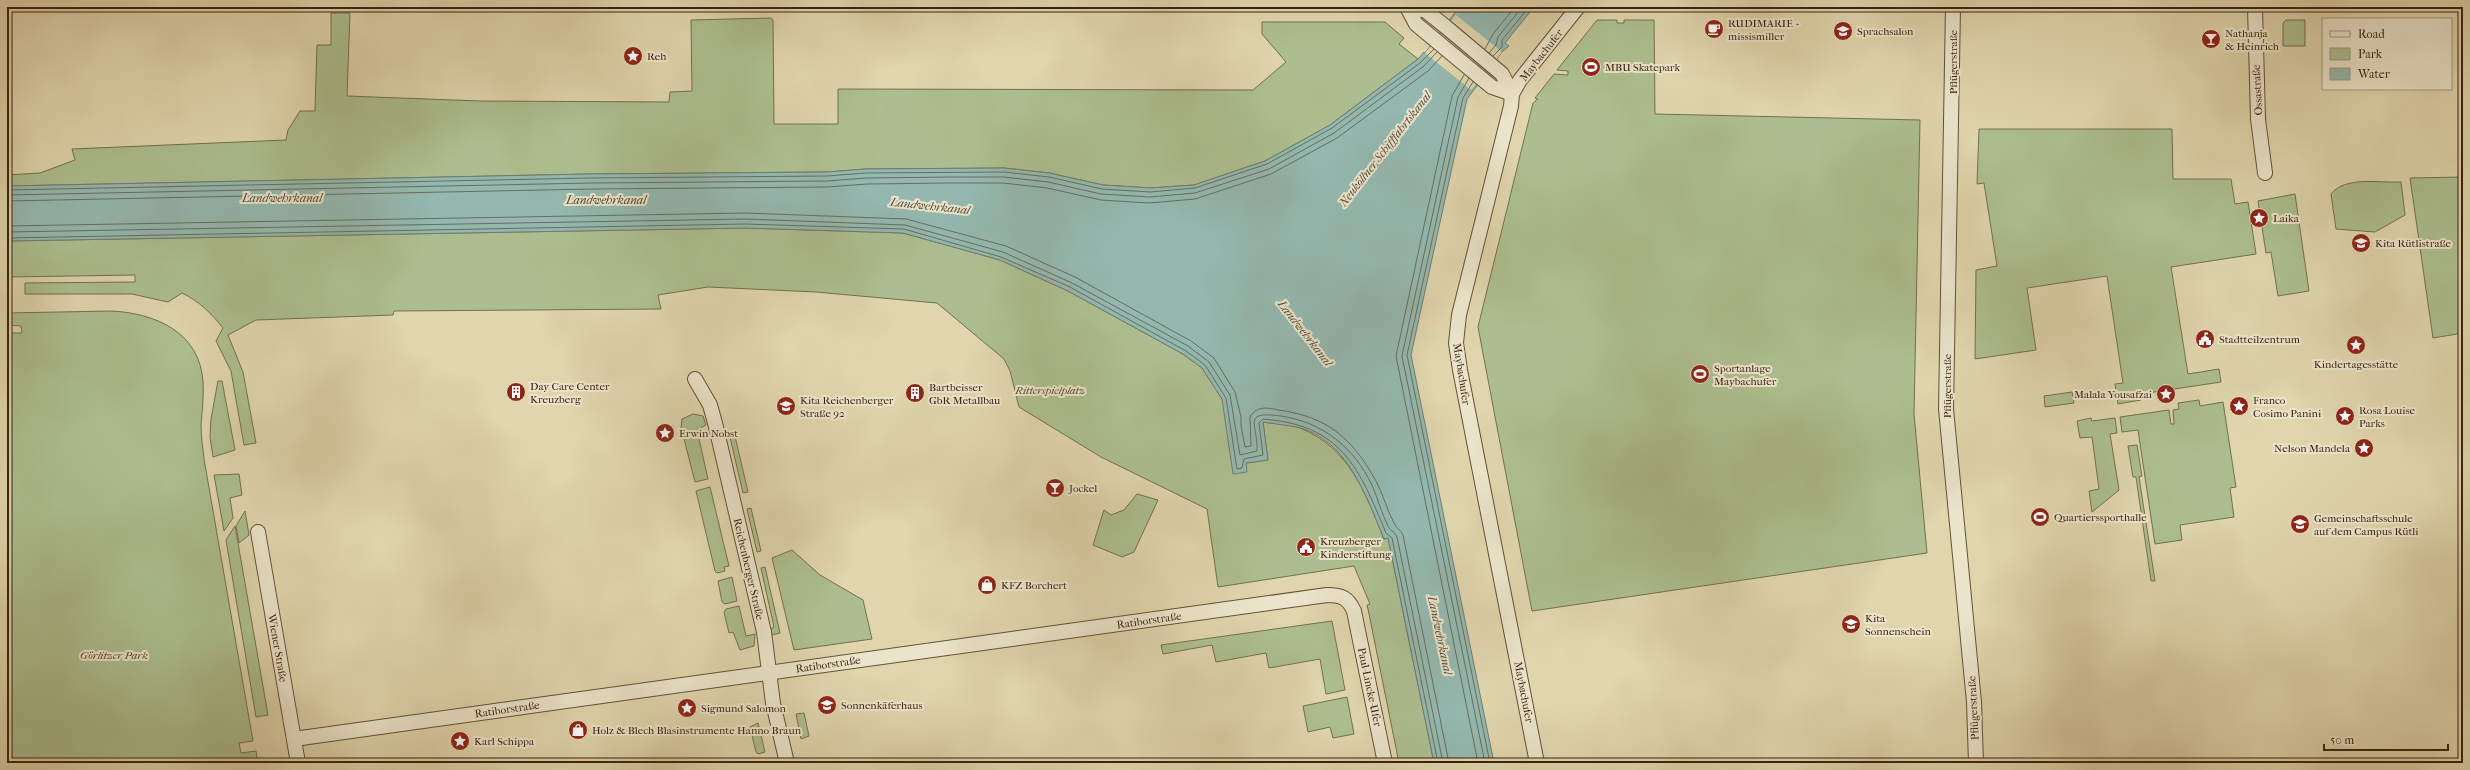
<svg xmlns="http://www.w3.org/2000/svg" width="2470" height="770" font-family="'IM FELL French Canon',serif">
	<rect width="100%" height="100%" fill="#e0d5ad"/>
	<filter id="stains"><feTurbulence type="fractalNoise" baseFrequency=".005" numOctaves="4"/><feColorMatrix values="0 0 0 0 .2 0 0 0 0 .09 0 0 0 0 .02 0 0 0 .5 -.17"/></filter>
	<radialGradient id="worn" r=".72"><stop offset=".6" stop-color="#630" stop-opacity="0"/><stop offset="1" stop-color="#630" stop-opacity=".3"/></radialGradient>
	<g fill="#acbe8f" stroke="#72704e">
		<polygon points="331,13 350,13 347,96 480,101 669,102 670,92 692,91 691,20 771,18 773,20 774,124 838,124 838,89 1253,90 1286,62 1262,34 1262,22 1385,22 1404,38 1399,44 1418,59 1330,125 1265,161 1194,185 1151,188 1103,185 1049,173 1004,168 866,169 827,172 590,174 7,186 7,175 40,173 75,160 72,149 286,140 288,130 300,111 315,111 317,45 331,45"/>
		<polygon points="1597,20 1617,20 1617,23 1624,23 1624,20 1654,20 1655,114 1920,120 1914,414 1927,553 1532,611 1478,327 1533,103 1538,99 1535,98 1554,74 1568,75 1568,71 1557,70"/>
		<polygon points="2286,20 2305,20 2305,46 2283,46 2283,23"/>
		<polygon points="1979,129 2172,129 2173,179 2231,179 2235,204 2248,202 2256,254 2171,267 2188,374 2219,369 2221,382 2141,394 2141,400 2118,404 2115,384 2123,383 2107,276 2027,288 2036,350 1975,359 1976,270 1997,266 1984,183 1977,184"/>
		<polygon points="2463,177 2463,333 2433,338 2410,178"/>
		<path d="M2401,182l4,33 -30,17 -39,-3 -5,-35c14,-18 48,-11 70,-12z"/>
		<polygon points="2295,194 2309,291 2278,296 2271,252 2266,253 2258,201"/>
		<path d="M745,228l158,5 97,27 68,31 115,63 19,14 20,31 5,21 19,43 22,-3 -5,-38c11,2 26,2 37,6 50,20 65,65 84,111l4,-1 46,225h-35l-31,-154 -1,-4 3,-1 -16,-38 -136,21 -11,-78 -106,-52 -82,-50 -9,-36 -6,-12 -67,-56 -121,-11 -108,-5 -50,8 3,14 -267,2 -1,4 -137,5 -28,15 15,37 13,71 -12,2 -13,-74 -15,-30 7,-13c-11,-14 -24,-27 -41,-35l-14,9 -36,-8h-107v-11l110,-1v-7l-128,2v-36z"/>
		<path d="M111,311c44,2 89,21 92,71 1,15 -1,29 -2,43 0,12 2,23 3,34l49,282 -14,2 2,10 15,-2 2,12h-251v-430h15l-1,-7 -14,-1v-12z"/>
		<polygon points="218,381 222,381 235,450 213,457 210,437 211,419"/>
		<polygon points="2072,392 2074,403 2045,407 2044,396"/>
		<polygon points="2199,400 2200,406 2223,402 2236,487 2230,488 2234,517 2180,525 2182,540 2155,544 2138,430 2122,432 2120,417 2169,410 2171,424 2174,424 2173,410 2179,409 2178,403"/>
		<polygon points="693,414 703,416 706,425 697,430 708,479 695,482 681,427 682,419"/>
		<polygon points="2091,418 2092,421 2115,418 2117,433 2110,434 2119,490 2092,512 2089,491 2099,489 2092,437 2080,438 2077,421"/>
		<polygon points="734,432 748,492 743,493 729,433"/>
		<polygon points="2137,445 2142,476 2139,477 2155,581 2151,581 2136,477 2133,477 2128,446"/>
		<polygon points="239,474 242,495 230,498 233,518 224,531 214,475"/>
		<polygon points="710,487 729,566 724,567 725,571 717,573 715,571 696,491"/>
		<polygon points="1137,494 1158,500 1134,552 1122,557 1093,545 1104,510 1111,515 1124,510"/>
		<polygon points="751,508 761,551 757,552 747,509"/>
		<polygon points="245,511 249,535 239,543 236,526"/>
		<polygon points="235,526 268,715 256,717 226,540"/>
		<polygon points="792,550 820,575 863,600 872,639 794,650 772,558"/>
		<polygon points="765,567 780,633 771,635 770,630 774,627 761,568"/>
		<polygon points="732,577 737,601 725,604 722,602 718,581"/>
		<polygon points="739,606 746,636 755,634 754,646 740,650 733,632 729,633 724,612 726,609"/>
		<polygon points="1332,621 1345,690 1326,694 1320,659 1269,668 1266,653 1216,662 1212,645 1163,654 1161,645"/>
		<polygon points="1347,697 1354,734 1333,738 1330,727 1308,732 1303,706"/>
		<polygon points="804,713 809,736 801,739 796,714"/>
		<polygon points="758,723 765,752 758,754 756,752 750,727"/>
	</g>
	<path fill="#94b8af" stroke="#707c6f" d="M1459,7h75l-29,36 4,3 -7,6 -35,47 -56,256 83,408h-60l-46,-225 -4,1c-17,-42 -37,-100 -87,-112 -11,-2 -23,-3 -34,-5l5,38 -22,3 1,9 -14,2 -11,-75 -20,-31 -19,-14 -115,-63 -68,-31 -97,-27 -158,-5 -738,13v-55l583,-12 237,-2 39,-3 138,-1 45,5 54,12 48,3 43,-3 71,-24 65,-36 88,-66 6,-7 1,1z"/>
	<polygon fill="#e0d5ad" points="1456,15 1502,52 1471,90 1425,53"/>
	<g fill="none" stroke-linecap="round" stroke-linejoin="round">
		<g stroke="#666e5e" stroke-width="1">
			<polyline points="1485,49 1493,34 1515,7"/>
			<polyline points="1489,53 1496,45 1498,37 1522,7"/>
			<polyline points="1493,56 1502,47 1502,40 1529,7"/>
			<polyline points="1464,75 1452,96 1396,356 1478,763"/>
			<polyline points="1469,78 1458,97 1402,356 1485,763"/>
			<polyline points="1473,82 1463,98 1407,355 1490,763"/>
			<polyline points="7,190 590,178 827,176 866,173 1004,172 1049,177 1102,189 1150,192 1195,188 1267,164 1332,128 1420,63 1434,49"/>
			<polyline points="7,195 591,183 827,181 866,178 949,177 1004,177 1048,182 1101,194 1150,197 1195,193 1269,169 1334,133 1424,66 1437,52"/>
			<polyline points="7,201 591,189 827,187 867,184 949,183 1003,183 1047,188 1101,200 1149,203 1195,199 1271,174 1337,138 1428,71 1442,56"/>
			<path d="M7,226l738,-13 161,6 100,27 69,31 116,64 23,17 21,34 6,25v9l4,21 6,-1 -1,-29c7,-12 18,-9 29,-7 49,7 73,28 97,71 7,13 11,29 18,42 2,5 7,7 9,12l46,228"/>
			<path d="M7,232l738,-13 160,6 98,27 69,31 116,63 21,16 21,33 10,60 17,-4c1,-28 -16,-40 24,-35 42,6 73,32 91,69 6,14 10,30 17,43 2,3 6,4 8,9l46,226"/>
			<path d="M7,238l738,-14 159,5 97,28 69,30 116,64 19,14 21,33 11,71 5,-1 2,-9 19,-4 -4,-32 4,-4c79,6 96,49 123,114l6,5 46,225"/>
		</g>
		<defs>
			<g id="minor">
				<polyline points="1407,7 1426,11 1446,27 1502,74 1512,94"/>
				<polyline points="1407,7 1416,24 1481,78 1492,87 1512,94"/>
				<polyline points="1953,7 1946,409 1974,702 1976,763"/>
				<polyline points="2255,7 2258,119 2265,173"/>
				<polyline points="695,379 710,405 715,423 764,632 773,703 787,763"/>
				<polyline points="258,532 298,763"/>
				<path d="M294,739l1033,-144c15,0 21,3 27,16l31,152"/>
				<polyline points="1537,763 1460,370 1456,343 1459,315 1511,106 1512,94 1520,80 1578,7"/>
			</g>
		</defs>
		<use href="#minor" stroke="#635036" stroke-width="16"/>
		<use href="#minor" stroke="#ebe4ca" stroke-width="14"/>
	</g>
	<defs>
		<symbol id="cafe-disc" viewBox="-11 -11 22 22"><circle r="9.5" fill="#8f2418" stroke="#ebe4ca"/><path d="M-5.5-4.5H6V0H3Q3 3.5 0 3.5H-2.5Q-5.5 3.5-5.5 0ZM3-3.2v2h1.7v-2ZM-6 4.5H4V6H-6Z" fill="#fff"/></symbol>
		<symbol id="university-disc" viewBox="-11 -11 22 22"><circle r="9.5" fill="#8f2418" stroke="#ebe4ca"/><path d="M0-5L7-2L0 1L-7-2ZM-4 1L0 2.5L4 1V4Q0 6-4 4Z" fill="#fff"/></symbol>
		<symbol id="bar-disc" viewBox="-11 -11 22 22"><circle r="9.5" fill="#8f2418" stroke="#ebe4ca"/><path d="M-6-5H6L.8 .8V4.5H3.5V6h-7V4.5H-.8V.8Z" fill="#fff"/></symbol>
		<symbol id="sight-disc" viewBox="-11 -11 22 22"><circle r="9.5" fill="#8f2418" stroke="#ebe4ca"/><path d="M0-6L1.8-2.2L6-1.7L2.9 1.2L3.7 5.4L0 3.3L-3.7 5.4L-2.9 1.2L-6-1.7L-1.8-2.2Z" fill="#fff"/></symbol>
		<symbol id="stadium-disc" viewBox="-11 -11 22 22"><circle r="9.5" fill="#8f2418" stroke="#ebe4ca"/><path d="M0-5a6.5 5 0 1 0 0 10a6.5 5 0 1 0 0-10ZM-3.5-1.8h7v3.6h-7Z" fill="#fff"/></symbol>
		<symbol id="school-disc" viewBox="-11 -11 22 22"><circle r="9.5" fill="#8f2418" stroke="#ebe4ca"/><path d="M0-5L7-2L0 1L-7-2ZM-4 1L0 2.5L4 1V4Q0 6-4 4Z" fill="#fff"/></symbol>
		<symbol id="civic-disc" viewBox="-11 -11 22 22"><circle r="9.5" fill="#8f2418" stroke="#ebe4ca"/><path d="M-.6-6.5H3V-4.5H.6V-3L4-1V1h2V6H-6V1h2V-1L-.6-3ZM-1.2 2.5V6h2.4V2.5Z" fill="#fff"/></symbol>
		<symbol id="building-disc" viewBox="-11 -11 22 22"><circle r="9.5" fill="#8f2418" stroke="#ebe4ca"/><path d="M-4-6H4V6H1V3H-1V6H-4ZM-2.5-4.3h1.7v1.8h-1.7ZM.8-4.3h1.7v1.8H.8ZM-2.5-1h1.7V.8h-1.7ZM.8-1h1.7V.8H.8Z" fill="#fff"/></symbol>
		<symbol id="shop-disc" viewBox="-11 -11 22 22"><circle r="9.5" fill="#8f2418" stroke="#ebe4ca"/><path d="M-5-2.5h2.3a2.7 3.5 0 0 1 5.4 0H5L5.5 6h-11ZM-1.5-2.5h3a1.5 2.3 0 0 0-3 0Z" fill="#fff"/></symbol>
	</defs>
	<g fill-rule="evenodd">
		<use href="#cafe-disc" x="1703" y="18" width="22" height="22"/>
		<use href="#university-disc" x="1832" y="20" width="22" height="22"/>
		<use href="#bar-disc" x="2200" y="28" width="22" height="22"/>
		<use href="#sight-disc" x="622" y="45" width="22" height="22"/>
		<use href="#stadium-disc" x="1580" y="56" width="22" height="22"/>
		<use href="#sight-disc" x="2248" y="207" width="22" height="22"/>
		<use href="#school-disc" x="2350" y="232" width="22" height="22"/>
		<use href="#civic-disc" x="2194" y="328" width="22" height="22"/>
		<use href="#sight-disc" x="2345" y="334" width="22" height="22"/>
		<use href="#stadium-disc" x="1689" y="363" width="22" height="22"/>
		<use href="#building-disc" x="505" y="381" width="22" height="22"/>
		<use href="#building-disc" x="904" y="382" width="22" height="22"/>
		<use href="#sight-disc" x="2155" y="383" width="22" height="22"/>
		<use href="#school-disc" x="775" y="395" width="22" height="22"/>
		<use href="#sight-disc" x="2228" y="395" width="22" height="22"/>
		<use href="#sight-disc" x="2334" y="405" width="22" height="22"/>
		<use href="#sight-disc" x="654" y="422" width="22" height="22"/>
		<use href="#sight-disc" x="2353" y="437" width="22" height="22"/>
		<use href="#bar-disc" x="1044" y="477" width="22" height="22"/>
		<use href="#stadium-disc" x="2029" y="506" width="22" height="22"/>
		<use href="#school-disc" x="2289" y="513" width="22" height="22"/>
		<use href="#civic-disc" x="1295" y="536" width="22" height="22"/>
		<use href="#shop-disc" x="976" y="574" width="22" height="22"/>
		<use href="#school-disc" x="1840" y="613" width="22" height="22"/>
		<use href="#school-disc" x="816" y="694" width="22" height="22"/>
		<use href="#sight-disc" x="676" y="697" width="22" height="22"/>
		<use href="#shop-disc" x="567" y="719" width="22" height="22"/>
		<use href="#sight-disc" x="449" y="730" width="22" height="22"/>
	</g>
	<g text-anchor="middle" stroke-width="4" stroke-linejoin="round" paint-order="stroke">
		<g font-size="11" fill="#39230e" stroke="#ebe4ca" text-anchor="start">
			<text x="1728" y="27">RUDIMARIE +<tspan x="1728" dy="13">missismiller</tspan></text>
			<text x="1857" y="35">Sprachsalon</text>
			<text x="2225" y="37">Nathanja<tspan x="2225" dy="13">&amp; Heinrich</tspan></text>
			<text x="647" y="60">Reh</text>
			<text x="1605" y="71">MBU Skatepark</text>
			<text x="2273" y="222">Laika</text>
			<text x="2375" y="247">Kita Rütlistraße</text>
			<text x="2219" y="343">Stadtteilzentrum</text>
			<text x="2356" y="368" text-anchor="middle">Kindertagesstätte</text>
			<text x="1714" y="372">Sportanlage<tspan x="1714" dy="13">Maybachufer</tspan></text>
			<text x="530" y="390">Day Care Center<tspan x="530" dy="13">Kreuzberg</tspan></text>
			<text x="929" y="391">Bartbeisser<tspan x="929" dy="13">GbR Metallbau</tspan></text>
			<text x="2152" y="398" text-anchor="end">Malala Yousafzai</text>
			<text x="800" y="404">Kita Reichenberger<tspan x="800" dy="13">Straße 92</tspan></text>
			<text x="2253" y="404">Franco<tspan x="2253" dy="13">Cosimo Panini</tspan></text>
			<text x="2359" y="414">Rosa Louise<tspan x="2359" dy="13">Parks</tspan></text>
			<text x="679" y="437">Erwin Nobst</text>
			<text x="2350" y="452" text-anchor="end">Nelson Mandela</text>
			<text x="1069" y="492">Jockel</text>
			<text x="2054" y="521">Quartierssporthalle</text>
			<text x="2314" y="522">Gemeinschaftsschule<tspan x="2314" dy="13">auf dem Campus Rütli</tspan></text>
			<text x="1320" y="545">Kreuzberger<tspan x="1320" dy="13">Kinderstiftung</tspan></text>
			<text x="1001" y="589">KFZ Borchert</text>
			<text x="1865" y="622">Kita<tspan x="1865" dy="13">Sonnenschein</tspan></text>
			<text x="841" y="709">Sonnenkäferhaus</text>
			<text x="701" y="712">Sigmund Salomon</text>
			<text x="592" y="734">Holz &amp; Blech Blasinstrumente Hanno Braun</text>
			<text x="474" y="745">Karl Schippa</text>
		</g>
		<g font-size="11" fill="#39230e" stroke="#ebe4ca">
			<text transform="translate(1541 55) rotate(-52)" y="4">Maybachufer</text>
			<text transform="translate(1953 62) rotate(-90)" y="4">Pflügerstraße</text>
			<text transform="translate(2257 90) rotate(-93)" y="4">Ossastraße</text>
			<text transform="translate(1462 374) rotate(81)" y="4">Maybachufer</text>
			<text transform="translate(1947 386) rotate(-90)" y="4">Pflügerstraße</text>
			<text transform="translate(749 569) rotate(77)" y="4">Reichenberger Straße</text>
			<text transform="translate(1149 620) rotate(-8)" y="4">Ratiborstraße</text>
			<text transform="translate(278 648) rotate(80)" y="4">Wiener Straße</text>
			<text transform="translate(828 664) rotate(-8)" y="4">Ratiborstraße</text>
			<text transform="translate(1370 687) rotate(78)" y="4">Paul-Lincke-Ufer</text>
			<text transform="translate(1524 692) rotate(79)" y="4">Maybachufer</text>
			<text transform="translate(1973 708) rotate(-93)" y="4">Pflügerstraße</text>
			<text transform="translate(507 709) rotate(-8)" y="4">Ratiborstraße</text>
		</g>
		<g font-size="11" font-style="italic" fill="#564a2e" stroke="#ebe4ca">
			<text x="1050" y="394">Ritterspielplatz</text>
			<text x="114" y="659">Görlitzer Park</text>
		</g>
		<g font-size="12" font-style="italic" fill="#504836" stroke="#ebe4ca">
			<text transform="translate(1385 149) rotate(-52)" y="4">Neuköllner Schifffahrtskanal</text>
			<text x="282" y="202">Landwehrkanal</text>
			<text x="606" y="204">Landwehrkanal</text>
			<text transform="translate(930 206) rotate(6)" y="4">Landwehrkanal</text>
			<text transform="translate(1305 333) rotate(52)" y="4">Landwehrkanal</text>
			<text transform="translate(1440 635) rotate(78)" y="4">Landwehrkanal</text>
		</g>
	</g>
	<rect width="2470" height="770" fill="none" stroke="#e0d5ad" stroke-width="24"/>
	<rect x="8" y="8" width="2454" height="754" fill="none" stroke="#39230e" stroke-width="2"/>
	<rect x="12" y="12" width="2446" height="746" fill="none" stroke="#39230e"/>
	<rect x="2322" y="18" width="130" height="72" fill="#ebe4ca" stroke="#a4977f"/>
	<rect x="2330" y="31" width="20" height="6" fill="#ebe4ca" stroke="#a4977f"/>
	<text x="2358" y="38" font-size="12" fill="#39230e">Road</text>
	<rect x="2330" y="48" width="20" height="12" fill="#acbe8f" stroke="#a4977f"/>
	<text x="2358" y="58" font-size="12" fill="#39230e">Park</text>
	<rect x="2330" y="68" width="20" height="12" fill="#94b8af" stroke="#a4977f"/>
	<text x="2358" y="78" font-size="12" fill="#39230e">Water</text>
	<path d="M2324 744v6h124v-6" fill="none" stroke="#39230e" stroke-width="2"/>
	<text x="2330" y="744" font-size="12" fill="#39230e" stroke="#ebe4ca" stroke-width="3" paint-order="stroke">50 m</text>
	<rect width="100%" height="100%" filter="url(#stains)"/>
	<rect width="100%" height="100%" fill="url(#worn)"/>
</svg>
